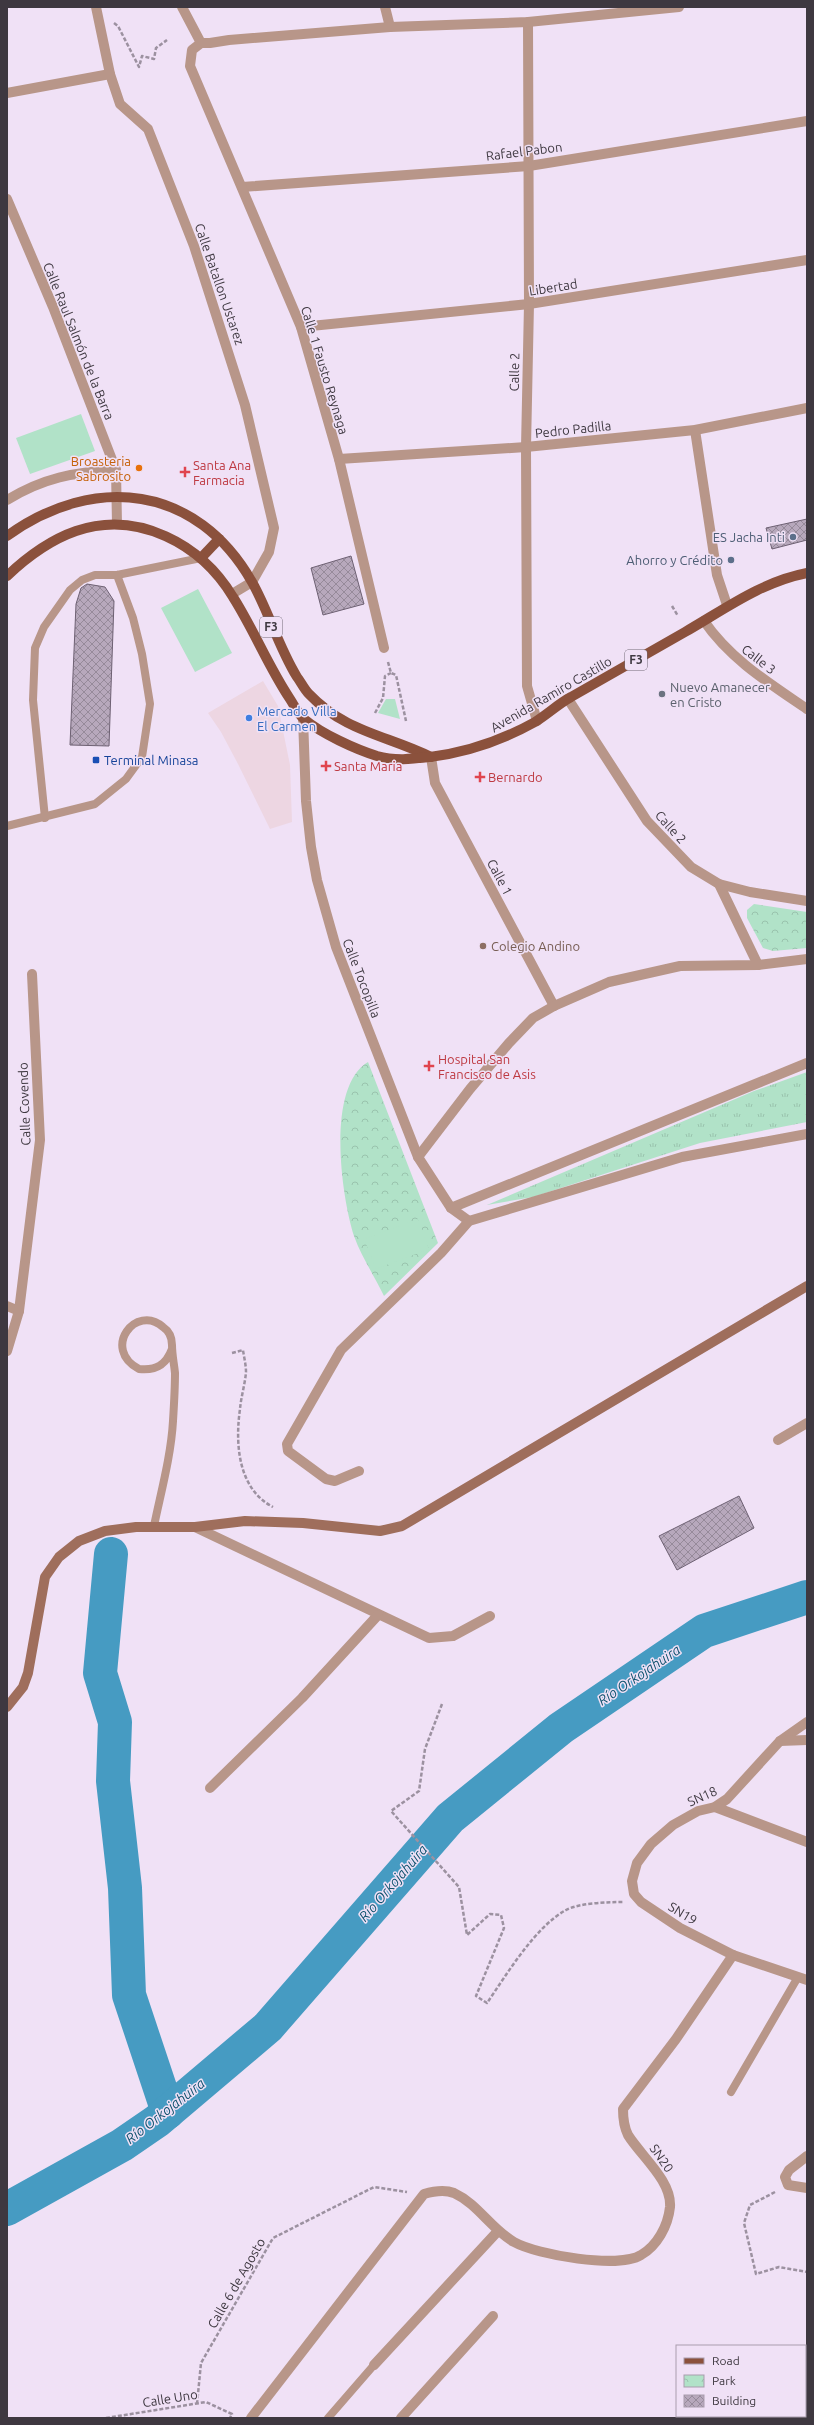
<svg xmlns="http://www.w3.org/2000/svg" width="814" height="2425" font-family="Ubuntu,sans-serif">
	<defs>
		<pattern id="grass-tufts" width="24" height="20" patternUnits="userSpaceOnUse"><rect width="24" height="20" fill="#b1e2c8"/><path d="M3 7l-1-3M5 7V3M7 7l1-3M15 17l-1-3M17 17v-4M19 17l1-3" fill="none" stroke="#99c3ad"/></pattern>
		<pattern id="park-crowns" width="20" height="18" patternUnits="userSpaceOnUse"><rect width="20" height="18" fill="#b1e2c8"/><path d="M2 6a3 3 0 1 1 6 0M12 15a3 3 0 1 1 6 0" fill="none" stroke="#99c3ad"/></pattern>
		<pattern id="building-cross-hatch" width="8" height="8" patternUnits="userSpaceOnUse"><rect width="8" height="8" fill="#b7a8bc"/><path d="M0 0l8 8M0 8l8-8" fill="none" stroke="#968a9a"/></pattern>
	</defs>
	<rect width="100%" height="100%" fill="#f0e1f6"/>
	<polygon fill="#edd6e2" points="263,681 278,706 290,765 292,822 270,829 238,764 221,732 208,713"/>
	<polygon fill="url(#grass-tufts)" points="807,1072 807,1122 700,1143 533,1197 487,1205 754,1091"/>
	<g fill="url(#park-crowns)">
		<polygon points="754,904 807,912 807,948 773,951 763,948 747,918 747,910"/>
		<path d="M368,1062l70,181 -54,53c-9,-19 -23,-40 -30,-60 -13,-41 -28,-149 14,-174z"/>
	</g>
	<g fill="#b1e2c8">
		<polygon points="81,414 95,451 30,474 16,438"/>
		<polygon points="198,589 232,653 195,672 161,608"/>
		<polygon points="386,699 395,699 400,719 378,713"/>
		<polygon points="418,1219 429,1249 376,1269 364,1239"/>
	</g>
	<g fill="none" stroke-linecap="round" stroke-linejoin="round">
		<g stroke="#469bc2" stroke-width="34">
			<polyline points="111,1554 100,1673 115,1722 113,1781 125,1888 129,1995 168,2112"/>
			<polyline points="7,2209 122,2145 157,2121 268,2027 450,1818 561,1728 704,1631 807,1597"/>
		</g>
	</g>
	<g fill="url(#building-cross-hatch)" stroke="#6e6173">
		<polygon points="807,519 807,540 772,549 766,528"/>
		<polygon points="351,556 364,604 323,615 311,568"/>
		<polygon points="87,584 105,587 114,601 109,746 70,745 76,604 81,588"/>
		<polygon points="739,1496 754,1528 677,1570 659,1536"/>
	</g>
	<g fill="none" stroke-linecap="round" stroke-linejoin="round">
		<g stroke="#9c91a0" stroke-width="2.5" stroke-dasharray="4 2" stroke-linecap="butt">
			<polyline points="114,23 118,26 139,67 142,56 154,59 156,48 167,40"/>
			<polyline points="672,606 678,616"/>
			<polyline points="388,662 391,673 396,675 406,721"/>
			<polyline points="375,713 383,698 385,676 391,673"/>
			<path d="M232,1353l11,-3c1,7 3,15 3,22 -1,12 -5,25 -6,37 -5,35 -2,80 33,98"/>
			<path d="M442,1704l-17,45 -6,42 -28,20 68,76 8,48 23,-21 11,1 3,13 -28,68 11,7c20,-29 48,-76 79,-93 13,-7 41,-8 57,-8"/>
			<polyline points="775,2192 750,2205 744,2223 756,2274 779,2267 807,2272"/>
			<polyline points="197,2404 201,2363 273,2238 374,2187 407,2192"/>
			<polyline points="106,2418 206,2402 232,2414 230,2418"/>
		</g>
		<g stroke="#b89689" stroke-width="8">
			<polyline points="45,818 33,700 35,648 44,627 70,590 82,580 95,575 117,575 201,558"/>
			<polyline points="7,826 95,804 126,779 142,757 150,704 142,654 133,618 117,575"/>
			<path d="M154,1526c7,-34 17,-70 19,-105 1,-16 2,-32 2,-48 -1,-10 -3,-18 -3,-28 0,-7 -3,-14 -9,-18 -27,-24 -62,22 -24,42 17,2 27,-4 33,-20"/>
			<polyline points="731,2092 798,1977"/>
			<polyline points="328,2418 374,2365"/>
		</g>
		<g stroke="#b89689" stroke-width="10">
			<polyline points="96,7 110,74 120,104 148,129 194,246 245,405 274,528 269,552 252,582 232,594"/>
			<polyline points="182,7 201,43"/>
			<polyline points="385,7 390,27"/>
			<polyline points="528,22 529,304 526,447 527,686 537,721"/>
			<polyline points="7,93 110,74"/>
			<polyline points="242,187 529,166 807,121"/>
			<polyline points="7,199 53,307 116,470 117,524"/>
			<polyline points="301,327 529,304 807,260"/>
			<polyline points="695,430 717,575 727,605"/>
			<polyline points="339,459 526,447 695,430 807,408"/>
			<path d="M7,500c36,-22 67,-28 109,-30"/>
			<path d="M704,621c26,38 65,62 103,88"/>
			<polyline points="384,648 339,459 301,327 190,66 192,50 201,43 210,43 229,40 390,27 528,22 679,7"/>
			<polyline points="568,699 647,821 691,867 719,884 758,965"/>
			<polyline points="303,718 306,801 311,847 317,880 336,947 418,1157 451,1208 469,1221"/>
			<polyline points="431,757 435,783 554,1006"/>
			<polyline points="719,884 750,892 807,901"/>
			<polyline points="418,1157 470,1089 509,1043 533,1018 554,1006 609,982 680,966 758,965 807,959"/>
			<polyline points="451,1208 807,1063"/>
			<polyline points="7,1306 19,1311"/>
			<polyline points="7,1351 19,1311 40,1140 32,974"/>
			<polyline points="778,1440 807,1423"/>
			<polyline points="359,1471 335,1481 326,1479 288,1451 287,1444 341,1350 441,1253 469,1221 682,1157 807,1134"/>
			<polyline points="195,1527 429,1638 453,1636 490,1616"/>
			<polyline points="807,1722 780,1741 727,1799 715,1807 698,1811 673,1825 651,1844 637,1863 632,1881 634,1894 641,1902 680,1928 733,1955 807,1980"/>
			<polyline points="780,1741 807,1740"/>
			<polyline points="210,1788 302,1698 378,1615"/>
			<polyline points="715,1807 807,1842"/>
			<polyline points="807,2156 789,2170 785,2177 788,2185 807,2188"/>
			<polyline points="374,2365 498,2231"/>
			<path d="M251,2418l173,-224c10,-3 20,-5 30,-1 24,11 37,36 60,49 23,13 105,27 127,13 16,-9 27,-29 29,-48 2,-26 -29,-51 -42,-72 -4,-8 -5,-17 -5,-26l53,-70 57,-84"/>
			<polyline points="401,2418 493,2316"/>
		</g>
		<polyline stroke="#9f6e5c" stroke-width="10" points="7,1707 23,1687 28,1673 45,1577 59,1557 79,1541 105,1531 136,1527 195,1527 245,1521 303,1523 380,1531 402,1526 807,1286"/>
		<g stroke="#8b513c" stroke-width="10">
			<path d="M7,536c87,-63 190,-51 245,46 17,30 26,64 45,95 4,5 7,12 12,17 36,38 77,41 122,63"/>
			<polyline points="201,558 219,539"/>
			<path d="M7,576c20,-19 43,-36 69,-45 62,-21 125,13 157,66 21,33 35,69 57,102 4,6 8,15 14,20 18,15 51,30 73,37 18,5 35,3 53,1 39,-5 71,-16 105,-35 13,-8 23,-18 36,-25 38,-22 76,-43 114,-65 40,-23 76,-50 122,-59"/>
		</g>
	</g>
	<circle fill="#e8710a" stroke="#f0e1f6" stroke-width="1.5" cx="139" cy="468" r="4"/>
	<g fill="#e0444e" stroke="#f0e1f6" stroke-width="1.5">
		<path d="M183 466h4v4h4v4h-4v4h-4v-4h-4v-4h4z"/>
		<path d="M324 760h4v4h4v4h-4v4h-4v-4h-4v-4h4z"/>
		<path d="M478 771h4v4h4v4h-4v4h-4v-4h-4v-4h4z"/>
		<path d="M427 1060h4v4h4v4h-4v4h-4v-4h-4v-4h4z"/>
	</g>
	<g fill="#5c6f8a" stroke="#f0e1f6" stroke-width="1.5">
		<circle cx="793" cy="537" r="4"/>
		<circle cx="731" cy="560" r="4"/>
	</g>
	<circle fill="#6b7280" stroke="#f0e1f6" stroke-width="1.5" cx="662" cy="694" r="4"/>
	<circle fill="#3f7fe0" stroke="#f0e1f6" stroke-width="1.5" cx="249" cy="718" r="4"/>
	<rect fill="#1a4fb4" stroke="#f0e1f6" stroke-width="1.5" x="92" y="756" width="8" height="8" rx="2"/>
	<circle fill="#8d6e63" stroke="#f0e1f6" stroke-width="1.5" cx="483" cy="946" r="4"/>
	<g text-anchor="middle" stroke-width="3" stroke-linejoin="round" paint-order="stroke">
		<g fill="#f0e1f6" stroke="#736b77" stroke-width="1">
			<rect x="260" y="617" width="22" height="20" rx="3"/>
			<rect x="625" y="650" width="22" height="20" rx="3"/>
		</g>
		<g font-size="12" font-weight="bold" fill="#3e3840">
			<text x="271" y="631">F3</text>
			<text x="636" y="664">F3</text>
		</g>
		<g font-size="13" fill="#3e3840" stroke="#f0e1f6">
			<text transform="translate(524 151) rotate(-7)" y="5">Rafael Pabon</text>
			<text transform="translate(220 284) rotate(71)" y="5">Calle Batallon Ustarez</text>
			<text transform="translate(553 287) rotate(-9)" y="5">Libertad</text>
			<text transform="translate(79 341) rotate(68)" y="5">Calle Raul Salmón de la Barra</text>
			<text transform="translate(325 370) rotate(73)" y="5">Calle 1 Fausto Reynaga</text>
			<text transform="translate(514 372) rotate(-89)" y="5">Calle 2</text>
			<text transform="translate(573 429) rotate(-6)" y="5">Pedro Padilla</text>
			<text transform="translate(759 659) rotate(38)" y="5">Calle 3</text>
			<text transform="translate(551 694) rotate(-30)" y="5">Avenida Ramiro Castillo</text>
			<text transform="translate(671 827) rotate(48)" y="5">Calle 2</text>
			<text transform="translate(500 877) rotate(62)" y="5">Calle 1</text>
			<text transform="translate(362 978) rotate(69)" y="5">Calle Tocopilla</text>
			<text transform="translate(24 1104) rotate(-92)" y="5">Calle Covendo</text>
			<text transform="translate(702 1796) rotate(-24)" y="5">SN18</text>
			<text transform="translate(683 1913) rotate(31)" y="5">SN19</text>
			<text transform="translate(662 2158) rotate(55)" y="5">SN20</text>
			<text transform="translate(236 2283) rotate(-60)" y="5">Calle 6 de Agosto</text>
			<text transform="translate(170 2398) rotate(-9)" y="5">Calle Uno</text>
		</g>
		<g font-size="13" fill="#c56008" stroke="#f0e1f6" text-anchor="end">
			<text x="131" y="466">Broasteria<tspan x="131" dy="15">Sabrosito</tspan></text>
		</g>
		<g font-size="13" fill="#be3a42" stroke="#f0e1f6" text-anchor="start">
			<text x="193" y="470">Santa Ana<tspan x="193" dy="15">Farmacia</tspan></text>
			<text x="334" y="771">Santa Maria</text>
			<text x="488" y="782">Bernardo</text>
			<text x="438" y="1064">Hospital San<tspan x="438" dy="15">Francisco de Asis</tspan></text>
		</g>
		<g font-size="13" fill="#4e5e75" stroke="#f0e1f6" text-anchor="end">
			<text x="785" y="542">ES Jacha Inti</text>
			<text x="723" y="565">Ahorro y Crédito</text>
		</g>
		<g font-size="13" fill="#5b616d" stroke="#f0e1f6" text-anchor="start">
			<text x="670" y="692">Nuevo Amanecer<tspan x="670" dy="15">en Cristo</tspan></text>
		</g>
		<g font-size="13" fill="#366cbe" stroke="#f0e1f6" text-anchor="start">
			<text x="257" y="716">Mercado Villa<tspan x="257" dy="15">El Carmen</tspan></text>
		</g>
		<g font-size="13" fill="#164399" stroke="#f0e1f6" text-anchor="start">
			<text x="104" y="765">Terminal Minasa</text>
		</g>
		<g font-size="13" fill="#785e54" stroke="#f0e1f6" text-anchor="start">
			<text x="491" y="951">Colegio Andino</text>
		</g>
		<g font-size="14" font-style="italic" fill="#0f536f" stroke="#f0e1f6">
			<text transform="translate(639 1675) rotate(-34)" y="5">Río Orkojahuira</text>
			<text transform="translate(393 1883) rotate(-49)" y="5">Río Orkojahuira</text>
			<text transform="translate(165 2111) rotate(-38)" y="5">Río Orkojahuira</text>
		</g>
	</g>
	<rect width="814" height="2425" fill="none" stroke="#3e3840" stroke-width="16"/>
	<rect x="676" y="2345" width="130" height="72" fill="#f0e1f6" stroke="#a99dad"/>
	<rect x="684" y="2358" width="20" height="6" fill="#8b513c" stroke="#a99dad"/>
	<text x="712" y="2365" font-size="12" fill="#3e3840">Road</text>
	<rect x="684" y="2375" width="20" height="12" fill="url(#park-crowns)" stroke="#a99dad"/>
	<text x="712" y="2385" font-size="12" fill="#3e3840">Park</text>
	<rect x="684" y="2395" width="20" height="12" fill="url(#building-cross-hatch)" stroke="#a99dad"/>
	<text x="712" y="2405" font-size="12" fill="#3e3840">Building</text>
</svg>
